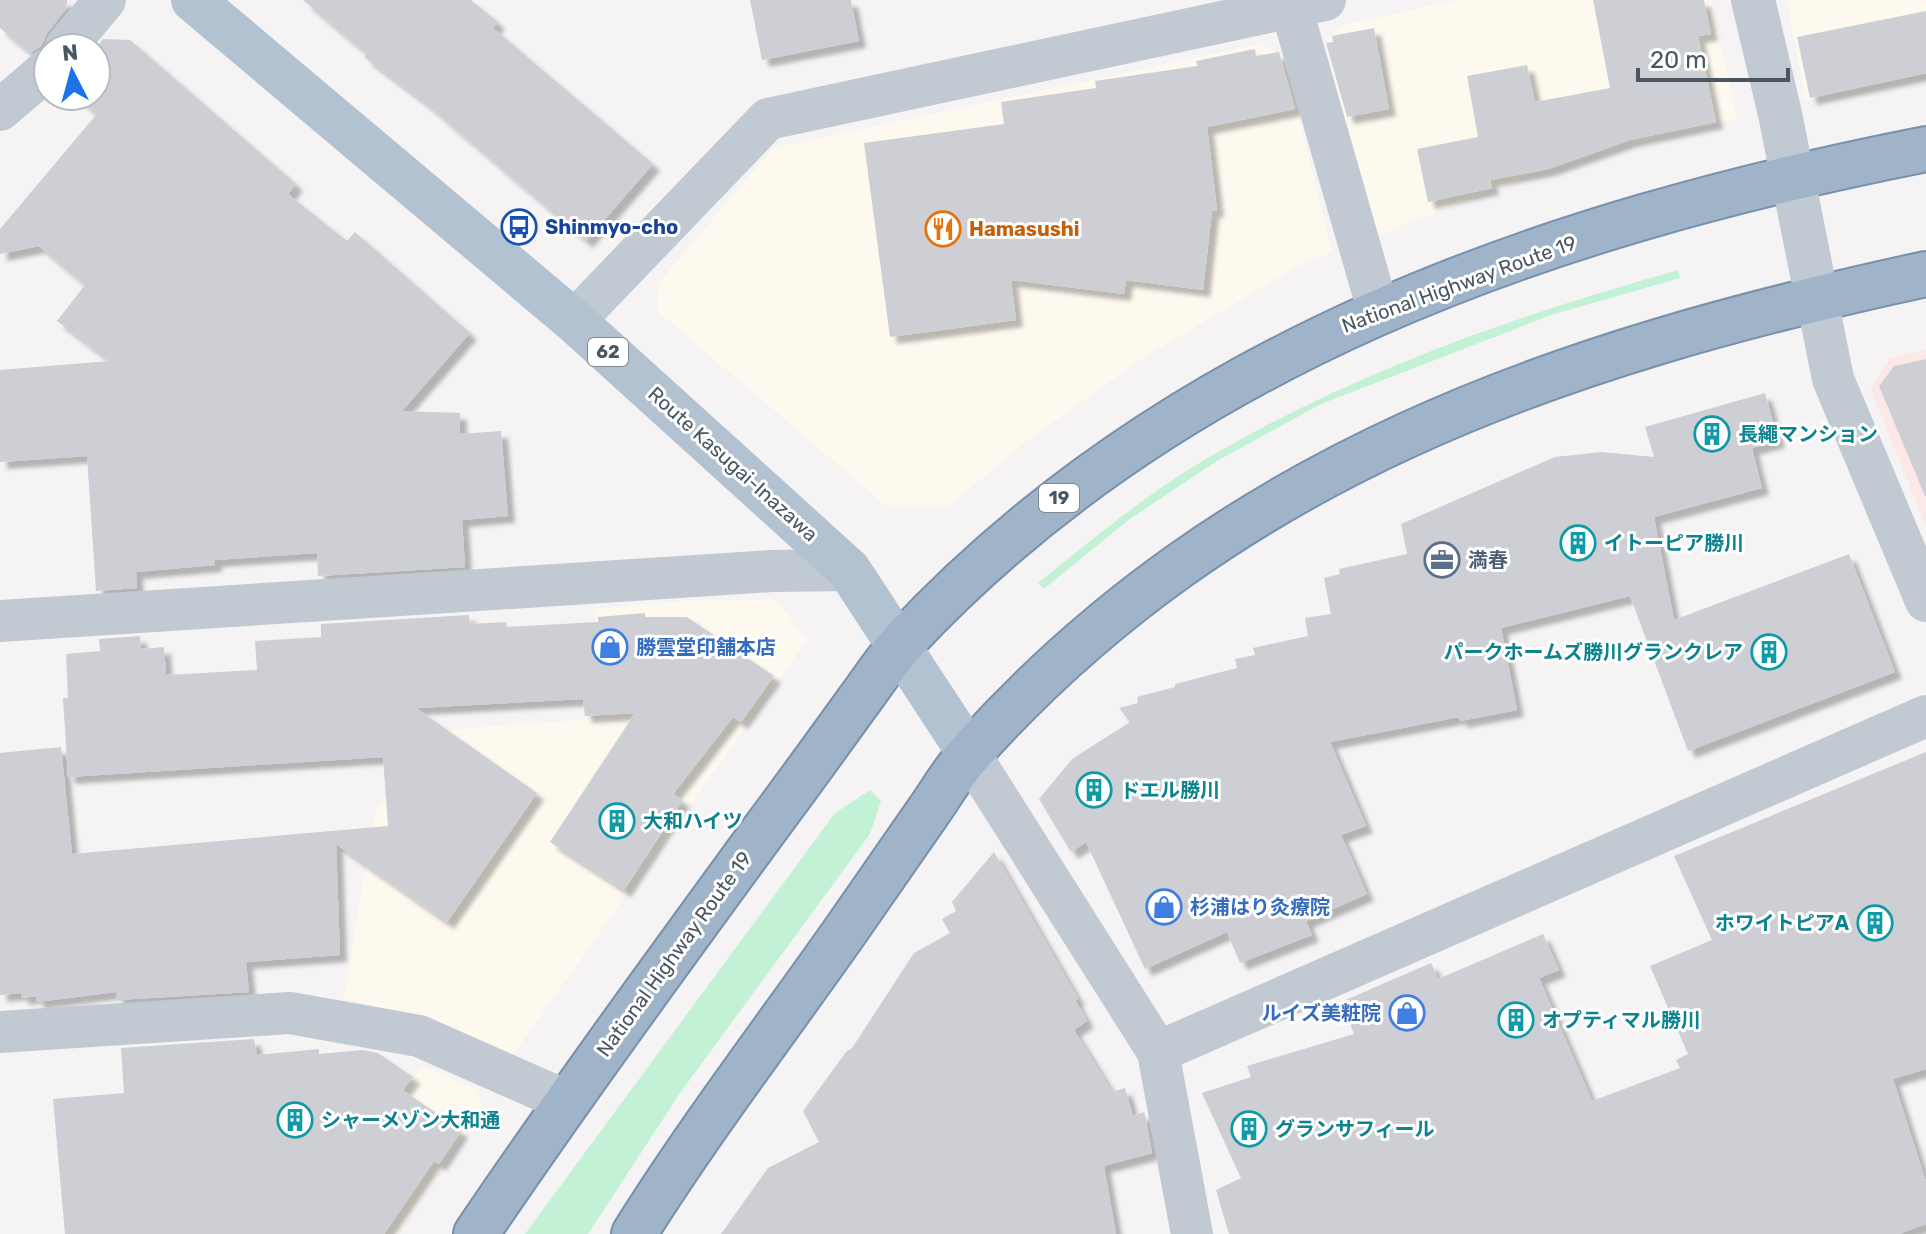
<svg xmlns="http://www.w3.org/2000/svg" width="1926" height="1234" font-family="Rubik,'Noto Sans JP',sans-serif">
	<defs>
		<filter id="shadow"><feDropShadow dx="7" dy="7" stdDeviation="2" flood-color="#0004"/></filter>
	</defs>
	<rect width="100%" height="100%" fill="#f5f3f3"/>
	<g fill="#fdf9ef">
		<polygon points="1457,0 1712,0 1737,119 1615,149 1531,175 1373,237 1326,45 1339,26"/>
		<polygon points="1787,0 1926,0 1926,74 1806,101"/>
		<polygon points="1259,44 1284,56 1332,252 1295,268 1143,358 1020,446 948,507 888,507 657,311 658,284 773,148"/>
		<polygon points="694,600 776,600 807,640 513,1055 419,1016 344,999 374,815 433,731 602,718 595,609"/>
		<polygon points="422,1066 478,1090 482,1108 398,1234 129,1234 334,1198"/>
	</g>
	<polygon fill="#fce8e6" points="1926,350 1926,526 1871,389 1890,358"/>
	<g fill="#c3f1d5">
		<path d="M1678,270l2,8 -129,37 -230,89 -104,57 -90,60 -83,68 -6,-6c58,-47 116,-95 182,-132 144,-83 299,-136 458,-181z"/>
		<polygon points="870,790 881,801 870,834 680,1093 588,1234 525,1234 835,813"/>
	</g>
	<g fill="#cdcfd5" filter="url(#shadow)">
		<polygon points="0,0 67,0 66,9 47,33 41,46 30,53 0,28"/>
		<polygon points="303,0 471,0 498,22 493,28 653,164 586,241 424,102 364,57 367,54"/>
		<polygon points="750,0 851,0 859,41 762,60"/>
		<polygon points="1593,0 1704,0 1711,34 1698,36 1716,122 1630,140 1548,169 1490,180 1492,188 1428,202 1417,149 1478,137 1467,76 1527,65 1535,102 1610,88"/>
		<polygon points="1926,11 1926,73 1810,98 1797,37"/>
		<polygon points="1374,28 1389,109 1347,117 1326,43 1333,42 1332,36"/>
		<polygon points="103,39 130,40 296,184 288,194 347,241 355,232 470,333 402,411 460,413 460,434 501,431 508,516 462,520 465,567 318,576 317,553 215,560 215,565 136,572 137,588 96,591 87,456 0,462 0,370 110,361 57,321 85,285 39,246 0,254 0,229 96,115 75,96 96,96 96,48"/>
		<polygon points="1255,49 1256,56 1279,52 1295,109 1207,127 1217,210 1212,211 1203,290 1126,280 1124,294 1011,280 1016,320 890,337 864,143 1004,124 1001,102 1096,88 1095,81 1197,66 1196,61"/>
		<polygon points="1926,359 1926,496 1925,496 1879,386 1894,366"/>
		<polygon points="1765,393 1778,441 1752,448 1762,488 1654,517 1674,620 1849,554 1895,672 1688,751 1630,596 1501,628 1517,710 1460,721 1459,717 1330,742 1366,826 1341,835 1367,894 1306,921 1312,935 1240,963 1227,932 1145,969 1086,842 1071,852 1039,799 1072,759 1130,722 1119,708 1138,703 1137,697 1175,687 1175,684 1237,668 1235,659 1255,655 1253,648 1308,636 1305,618 1331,614 1324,578 1340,574 1339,569 1407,554 1401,524 1555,457 1601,452 1654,457 1645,427"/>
		<polygon points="645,613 645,617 687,617 774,676 741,722 733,717 673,794 683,800 624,890 550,842 635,713 585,716 583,699 416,708 537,793 447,922 336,844 340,955 246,962 249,992 117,1000 116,992 37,1002 36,996 22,998 21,993 0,995 0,753 61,747 72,854 388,826 383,757 68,777 63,698 68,698 66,654 100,651 99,639 140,636 141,649 164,647 166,675 257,670 255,641 321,637 321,624 469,615 470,624 506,622 507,627 598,622 598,617"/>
		<polygon points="1926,752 1926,1069 1893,1079 1926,1182 1926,1224 1899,1234 1229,1234 1216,1190 1241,1178 1202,1093 1251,1077 1247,1066 1354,1034 1341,1002 1431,963 1438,979 1543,934 1559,970 1539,978 1592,1101 1680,1068 1676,1060 1688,1054 1650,966 1712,940 1674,856"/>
		<polygon points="994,852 1078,999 1075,1000 1087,1021 1074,1030 1112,1092 1125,1088 1133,1116 1144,1112 1145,1115 1152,1153 1104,1166 1116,1234 721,1234 768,1168 819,1142 803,1111 846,1052 852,1048 914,953 950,933 942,919 956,911 952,902"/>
		<polygon points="254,1039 257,1055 319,1049 319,1054 363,1050 378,1053 413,1077 403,1090 461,1131 439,1164 434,1161 384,1234 65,1234 53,1099 124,1093 121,1048"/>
	</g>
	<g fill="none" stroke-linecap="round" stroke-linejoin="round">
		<defs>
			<g id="trunk">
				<path d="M476,1234c92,-136 189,-268 286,-401 32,-43 64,-87 95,-130 15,-20 29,-42 46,-61 270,-290 643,-418 1023,-493"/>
				<path d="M634,1234c65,-104 141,-203 212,-304 27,-39 54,-78 82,-118 14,-20 27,-43 44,-61 258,-287 588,-398 954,-477"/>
			</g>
		</defs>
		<use href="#trunk" stroke="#7690ad" stroke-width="48"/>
		<g stroke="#c1cad2" stroke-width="42">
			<polyline points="1289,0 1378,310"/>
			<polyline points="65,48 105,0"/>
			<polyline points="0,110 48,69"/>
			<polyline points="1817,299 1833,379 1926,601"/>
			<polyline points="574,321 768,119 1325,0"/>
			<polyline points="0,621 772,571 849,570"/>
			<polyline points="969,753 1158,1052 1192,1234"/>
			<polyline points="0,1032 290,1013 419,1036 566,1101"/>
			<polyline points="1158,1052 1926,716"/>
		</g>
		<polyline stroke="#c1cad2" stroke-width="44" points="1753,0 1780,114 1817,299"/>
		<polyline stroke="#b3c2d1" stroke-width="44" points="193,0 574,321 849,570 969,753"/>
		<use href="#trunk" stroke="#9fb4c9" stroke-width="44"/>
	</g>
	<defs>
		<symbol id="bus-ring" viewBox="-11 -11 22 22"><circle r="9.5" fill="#fff" stroke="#1a4fb4" stroke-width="1.5"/><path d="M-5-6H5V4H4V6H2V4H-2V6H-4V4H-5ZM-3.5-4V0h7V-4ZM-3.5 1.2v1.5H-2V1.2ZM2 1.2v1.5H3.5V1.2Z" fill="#1a4fb4"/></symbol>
		<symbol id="restaurant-ring" viewBox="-11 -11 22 22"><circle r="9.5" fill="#fff" stroke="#e8710a" stroke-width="1.5"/><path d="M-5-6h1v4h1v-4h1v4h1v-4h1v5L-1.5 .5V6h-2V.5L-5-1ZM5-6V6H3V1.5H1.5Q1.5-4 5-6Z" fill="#e8710a"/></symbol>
		<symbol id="building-ring" viewBox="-11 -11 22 22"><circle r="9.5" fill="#fff" stroke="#0f9aa8" stroke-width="1.5"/><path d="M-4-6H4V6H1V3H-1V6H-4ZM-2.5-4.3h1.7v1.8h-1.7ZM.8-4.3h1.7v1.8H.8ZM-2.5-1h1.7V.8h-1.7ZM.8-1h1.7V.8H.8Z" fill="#0f9aa8"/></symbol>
		<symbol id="office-ring" viewBox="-11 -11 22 22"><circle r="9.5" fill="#fff" stroke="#5c6f8a" stroke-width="1.5"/><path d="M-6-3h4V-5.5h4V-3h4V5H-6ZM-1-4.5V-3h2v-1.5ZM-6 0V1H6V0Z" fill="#5c6f8a"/></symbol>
		<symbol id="shop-ring" viewBox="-11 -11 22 22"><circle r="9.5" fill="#fff" stroke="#3f7fe0" stroke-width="1.5"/><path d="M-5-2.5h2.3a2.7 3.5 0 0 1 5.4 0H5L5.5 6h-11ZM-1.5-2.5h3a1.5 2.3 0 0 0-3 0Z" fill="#3f7fe0"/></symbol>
	</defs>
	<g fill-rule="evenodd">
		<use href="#bus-ring" x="499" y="207" width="40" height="40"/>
		<use href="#restaurant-ring" x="923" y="209" width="40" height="40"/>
		<use href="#building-ring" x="1692" y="414" width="40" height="40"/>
		<use href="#building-ring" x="1558" y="523" width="40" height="40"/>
		<use href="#office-ring" x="1422" y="540" width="40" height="40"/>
		<use href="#shop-ring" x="590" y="627" width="40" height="40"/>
		<use href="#building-ring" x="1749" y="632" width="40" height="40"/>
		<use href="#building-ring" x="1074" y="770" width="40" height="40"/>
		<use href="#building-ring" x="597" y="801" width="40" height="40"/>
		<use href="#shop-ring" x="1144" y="887" width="40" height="40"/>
		<use href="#building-ring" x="1855" y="903" width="40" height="40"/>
		<use href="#shop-ring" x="1387" y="993" width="40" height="40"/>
		<use href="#building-ring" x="1496" y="1000" width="40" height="40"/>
		<use href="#building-ring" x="275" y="1100" width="40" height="40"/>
		<use href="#building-ring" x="1229" y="1109" width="40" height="40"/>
	</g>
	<g text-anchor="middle" stroke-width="6" stroke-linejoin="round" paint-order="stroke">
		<g fill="#fff" stroke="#808990" stroke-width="2">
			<rect x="588" y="338" width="40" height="28" rx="6"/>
			<rect x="1039" y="484" width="40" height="28" rx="6"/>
		</g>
		<g font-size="18" font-weight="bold" fill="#4a5661">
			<text x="608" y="358">62</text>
			<text x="1059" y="504">19</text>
		</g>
		<g font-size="20" font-weight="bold" fill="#164399" stroke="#fff" text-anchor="start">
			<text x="545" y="234">Shinmyo-cho</text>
		</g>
		<g font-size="20" font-weight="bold" fill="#c56008" stroke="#fff" text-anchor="start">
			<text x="969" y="236">Hamasushi</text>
		</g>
		<g font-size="20" fill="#4a5661" stroke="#fff">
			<text transform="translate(1459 284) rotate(-20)" y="7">National Highway Route 19</text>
			<text transform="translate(733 464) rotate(42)" y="7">Route Kasugai-Inazawa</text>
			<text transform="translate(674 954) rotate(-54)" y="7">National Highway Route 19</text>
		</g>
		<g font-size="20" font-weight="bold" fill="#0d838f" stroke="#fff" text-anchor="start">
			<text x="1738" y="441">長繩マンション</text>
			<text x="1604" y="550">イトーピア勝川</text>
			<text x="1743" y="659" text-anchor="end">パークホームズ勝川グランクレア</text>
			<text x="1120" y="797">ドエル勝川</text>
			<text x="643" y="828">大和ハイツ</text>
			<text x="1849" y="930" text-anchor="end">ホワイトピアA</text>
			<text x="1542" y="1027">オプティマル勝川</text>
			<text x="321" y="1127">シャーメゾン大和通</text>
			<text x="1275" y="1136">グランサフィール</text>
		</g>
		<g font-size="20" font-weight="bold" fill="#4e5e75" stroke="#fff" text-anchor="start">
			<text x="1468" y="567">満春</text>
		</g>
		<g font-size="20" font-weight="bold" fill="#366cbe" stroke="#fff" text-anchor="start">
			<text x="636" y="654">勝雲堂印舗本店</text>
			<text x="1190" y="914">杉浦はり灸療院</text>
			<text x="1381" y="1020" text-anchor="end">ルイズ美粧院</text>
		</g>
	</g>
	<g transform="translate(72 72) rotate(354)"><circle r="38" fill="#ffffff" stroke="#b7bbc0" stroke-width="2"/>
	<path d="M0-6L14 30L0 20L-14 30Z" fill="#1a73e8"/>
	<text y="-12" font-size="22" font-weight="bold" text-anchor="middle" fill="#4a5661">N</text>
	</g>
	<path d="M1638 68v12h150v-12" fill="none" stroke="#4a5661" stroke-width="4"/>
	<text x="1650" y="68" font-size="24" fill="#4a5661" stroke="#ffffff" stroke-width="6" paint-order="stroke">20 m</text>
</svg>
